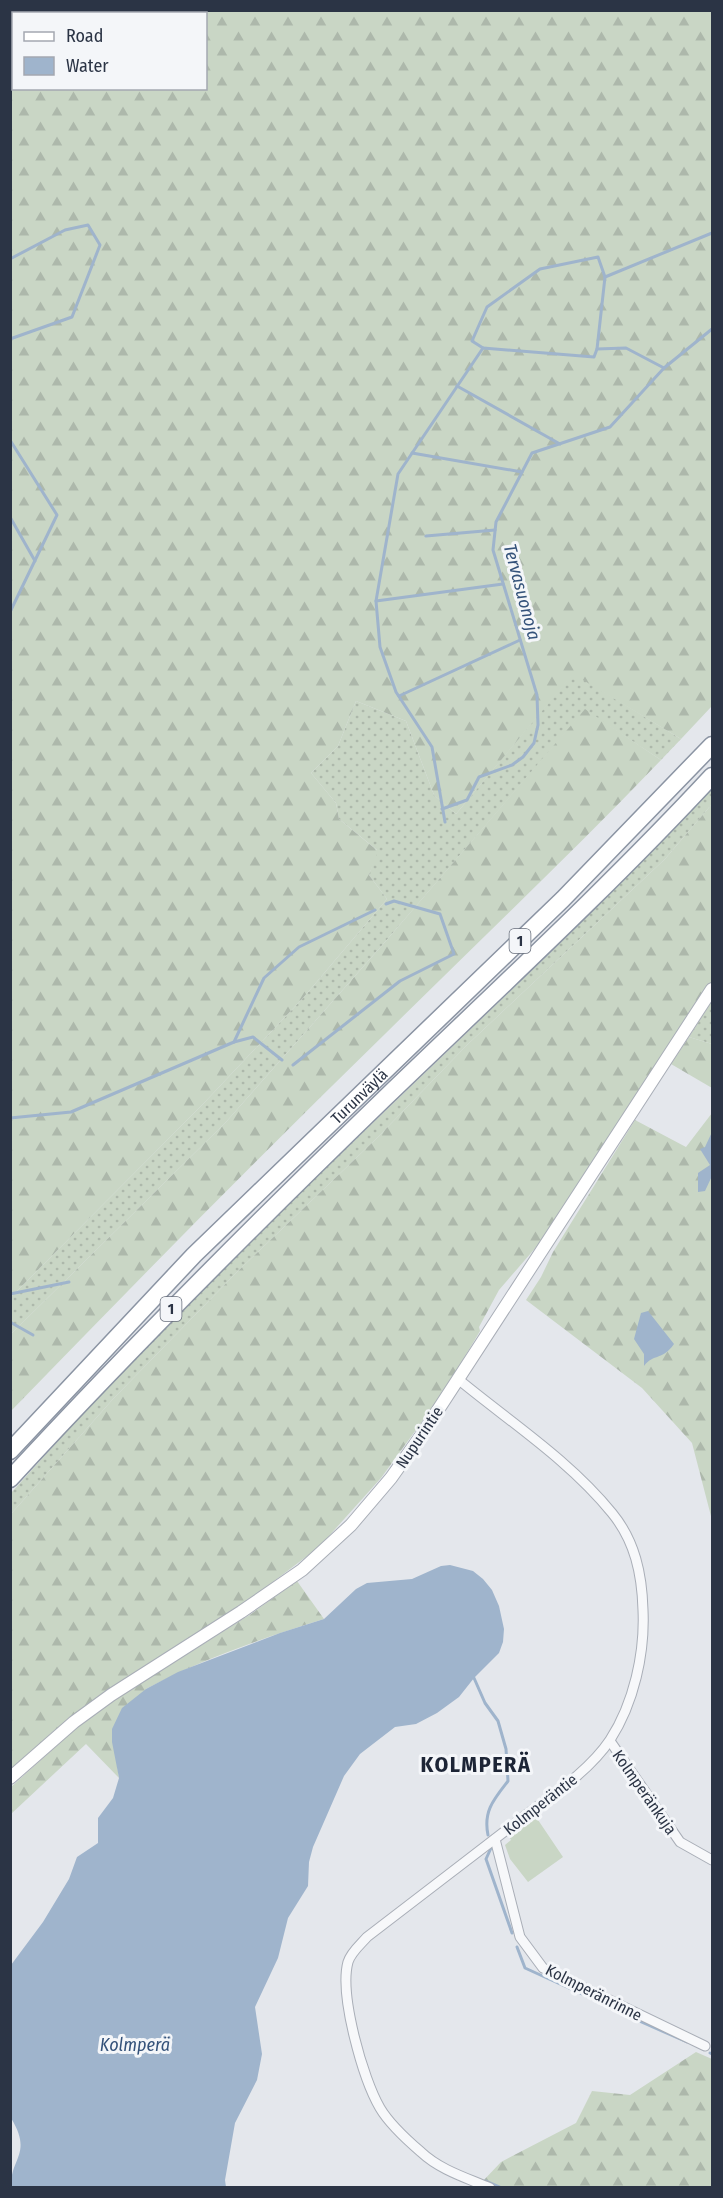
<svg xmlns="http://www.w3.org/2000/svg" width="723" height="2198" font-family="'Fira Sans Condensed',sans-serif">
	<defs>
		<pattern id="grass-dots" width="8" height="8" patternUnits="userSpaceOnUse" patternTransform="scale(1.5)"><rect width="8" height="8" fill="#c9d6c5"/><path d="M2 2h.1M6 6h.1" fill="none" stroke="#adb8ab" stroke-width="1.8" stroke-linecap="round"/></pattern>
		<pattern id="forest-firs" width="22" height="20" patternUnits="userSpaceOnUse" patternTransform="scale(1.5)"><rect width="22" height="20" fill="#c9d6c5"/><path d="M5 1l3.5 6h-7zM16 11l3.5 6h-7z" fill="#adb8ab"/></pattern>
	</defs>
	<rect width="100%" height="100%" fill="#e4e7ec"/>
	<g fill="url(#grass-dots)">
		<polygon points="573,673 681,739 661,760 585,710 385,942 226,1122 11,1334 11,1297 203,1104 303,998 387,899 369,875 377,850 339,819 336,803 311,773 338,746 356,701 406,721 434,795 456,814"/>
		<polygon points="712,787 712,804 665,859 467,1045 377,1138 238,1271 113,1399 11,1514 11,1493 93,1402 231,1259 551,952 618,886"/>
		<polygon points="712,1001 712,1044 689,1037"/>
	</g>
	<g fill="url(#forest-firs)" fill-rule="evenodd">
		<path d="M11,10l701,1v695l-31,33 -108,-65 -117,140 -22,-19 -28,-74 -50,-20 -18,45 -27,27 25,30 3,16 39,32 -9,24 18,24 -84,99 -100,106 -192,193zM14,14h192v74h-192z"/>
		<path d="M585,709l76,51c-90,94 -184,183 -276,274 -127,124 -251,250 -374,377v-77l215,-212 159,-180z"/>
		<polygon points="712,804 712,981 544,1238 499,1290 479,1327 480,1331 445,1390 381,1478 319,1547 257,1594 96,1700 50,1734 11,1772 11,1514 113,1399 238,1271 377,1138 467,1045 665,859"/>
		<polygon points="689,1037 712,1044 712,1088 671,1064"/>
		<polygon points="712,1113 712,1520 692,1443 642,1388 526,1300 541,1277 553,1252 635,1120 686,1147"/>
		<path d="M297,1581l27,38c-61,19 -122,40 -178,70l-29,76 2,13 -33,-34 -75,70v-27l62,-56 36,-28 142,-89z"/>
		<polygon points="696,2052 712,2059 712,2187 497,2188 482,2182 501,2162 576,2123 592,2091 630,2095"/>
	</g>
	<polygon fill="#c9d6c5" points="534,1814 563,1857 528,1882 510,1859 505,1845 511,1840 508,1834"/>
	<g fill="#9fb4cc">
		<polygon points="712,1132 712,1176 705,1191 698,1192 698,1173 710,1165 700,1149 705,1147"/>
		<path d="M648,1311l26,33c-12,17 -20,9 -30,22v-12l-10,-15 7,-26z"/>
		<path d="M450,1565l23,6 10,8 9,11 7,16 5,23 -1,13 -4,11 -25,25 -15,19 -22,16 -21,11 -21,3 -35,27 -16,22 -31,71 -4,15 -1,24 -20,32 -10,40 -23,49 7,47 -5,26 -22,43 -10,57 1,7h-215c-1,-29 22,-33 0,-69v-153l32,-43 26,-43 8,-22 21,-14v-25l15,-20 6,-20 -7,-36v-13l10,-21 24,-19 32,-17 102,-39 44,-14 32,-30 11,-6 45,-4 29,-13z"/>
	</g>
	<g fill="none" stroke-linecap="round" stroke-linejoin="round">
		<g stroke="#9fb4cc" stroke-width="3">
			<polyline points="10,259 65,230 88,225 100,245 72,317 10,339"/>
			<polyline points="483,348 594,357 597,349 626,348 664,368"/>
			<polyline points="597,349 605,277"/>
			<polyline points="457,386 560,444"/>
			<polyline points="10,440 57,515 10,612"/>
			<polyline points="412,453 522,472"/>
			<polyline points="10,517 35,561"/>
			<polyline points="426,536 495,530"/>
			<polyline points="376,601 503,584"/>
			<polyline points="399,696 520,640"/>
			<polyline points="442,809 467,800 479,777 512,765 523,757 534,743 538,725 537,695 493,550 496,522 532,453 610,427 664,368 712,329"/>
			<polyline points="445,822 432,747 396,692 380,647 376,601 398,474 483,348 472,341 487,307 540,269 598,257 605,277 712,233"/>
			<polyline points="234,1042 253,1037 282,1060"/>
			<polyline points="293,1065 400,981 454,954 440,914 394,901 386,904"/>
			<polyline points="10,1118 71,1112 234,1042 264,978 299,947 375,910"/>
			<polyline points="10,1294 69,1282"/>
			<polyline points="10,1322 33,1335"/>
			<path d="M474,1678l11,25 13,18 8,28 2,32c-14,18 -25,30 -20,54"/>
			<polyline points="491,1848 486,1859 512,1933"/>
			<polyline points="517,1947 525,1968 615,2009"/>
			<polyline points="628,2016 687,2042"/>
			<polyline points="710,2053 712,2054"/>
			<polyline points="486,2181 502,2188"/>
		</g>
		<defs>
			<g id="minor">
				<path d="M458,1379c52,43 111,81 154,134 23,28 30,61 31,97 2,43 -9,93 -33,130 -20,30 -56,54 -84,75 -53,41 -106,81 -159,122 -6,7 -16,15 -19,25 -9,33 15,117 32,146 10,17 27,32 41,44 19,18 46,26 69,36"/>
				<polyline points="610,1741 680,1842 712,1860"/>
				<polyline points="495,1839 520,1937 543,1968 705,2046"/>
			</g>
			<polyline id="secondary" points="10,1778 74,1722 111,1695 241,1612 302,1570 351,1525 391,1478 423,1433 712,989"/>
			<g id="motorway">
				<path id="s1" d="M10,1451l184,-196 369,-356 149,-154"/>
				<path d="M10,1479c121,-131 247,-257 375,-381 110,-106 223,-210 327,-322"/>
			</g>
		</defs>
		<use href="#minor" stroke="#a9aeb7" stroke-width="11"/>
		<use href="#secondary" stroke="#a9aeb7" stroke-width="14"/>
		<use href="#motorway" stroke="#8b94a3" stroke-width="19"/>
		<use href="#minor" stroke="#f7f8fa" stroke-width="9"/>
		<use href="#secondary" stroke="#fff" stroke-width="12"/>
		<use href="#motorway" stroke="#fff" stroke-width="16"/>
	</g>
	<g text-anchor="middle" stroke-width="6" stroke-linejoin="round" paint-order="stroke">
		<g fill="#f4f6f9" stroke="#676e7b" stroke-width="1.5">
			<rect x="509.5" y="929" width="21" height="24" rx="4.5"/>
			<rect x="160.5" y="1297" width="21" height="24" rx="4.5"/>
		</g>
		<g font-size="15" font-weight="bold" fill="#2b3445">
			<text x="520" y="946">1</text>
			<text x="171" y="1314">1</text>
		</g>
		<g font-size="16" fill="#2b3445" stroke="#f4f6f9">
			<text dy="6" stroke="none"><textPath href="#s1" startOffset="498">Turunväylä</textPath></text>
			<text transform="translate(419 1437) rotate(-56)" y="6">Nupurintie</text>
			<text transform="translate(645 1792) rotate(55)" y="6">Kolmperänkuja</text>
			<text transform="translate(540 1804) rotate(-38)" y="6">Kolmperäntie</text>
			<text transform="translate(594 1992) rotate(27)" y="6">Kolmperänrinne</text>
		</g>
		<g font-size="18" font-style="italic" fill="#34527a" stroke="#f4f6f9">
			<text transform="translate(522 592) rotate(75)" y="6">Tervasuonoja</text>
			<text x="135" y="2051">Kolmperä</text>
		</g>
		<g font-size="22" font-weight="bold" letter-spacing="1.5" fill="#1d2536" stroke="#f4f6f9">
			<text x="476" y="1772">KOLMPERÄ</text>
		</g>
	</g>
	<rect width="723" height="2198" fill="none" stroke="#2b3445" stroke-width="24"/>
	<rect x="12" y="12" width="195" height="78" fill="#f4f6f9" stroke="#a4a8b1" stroke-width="1.5"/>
	<rect x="24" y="32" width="30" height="9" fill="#ffffff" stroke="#a4a8b1" stroke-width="1.5"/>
	<text x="66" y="42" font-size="18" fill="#2b3445">Road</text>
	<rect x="24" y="57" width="30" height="18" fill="#9fb4cc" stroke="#a4a8b1" stroke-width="1.5"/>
	<text x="66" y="72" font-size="18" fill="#2b3445">Water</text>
</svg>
